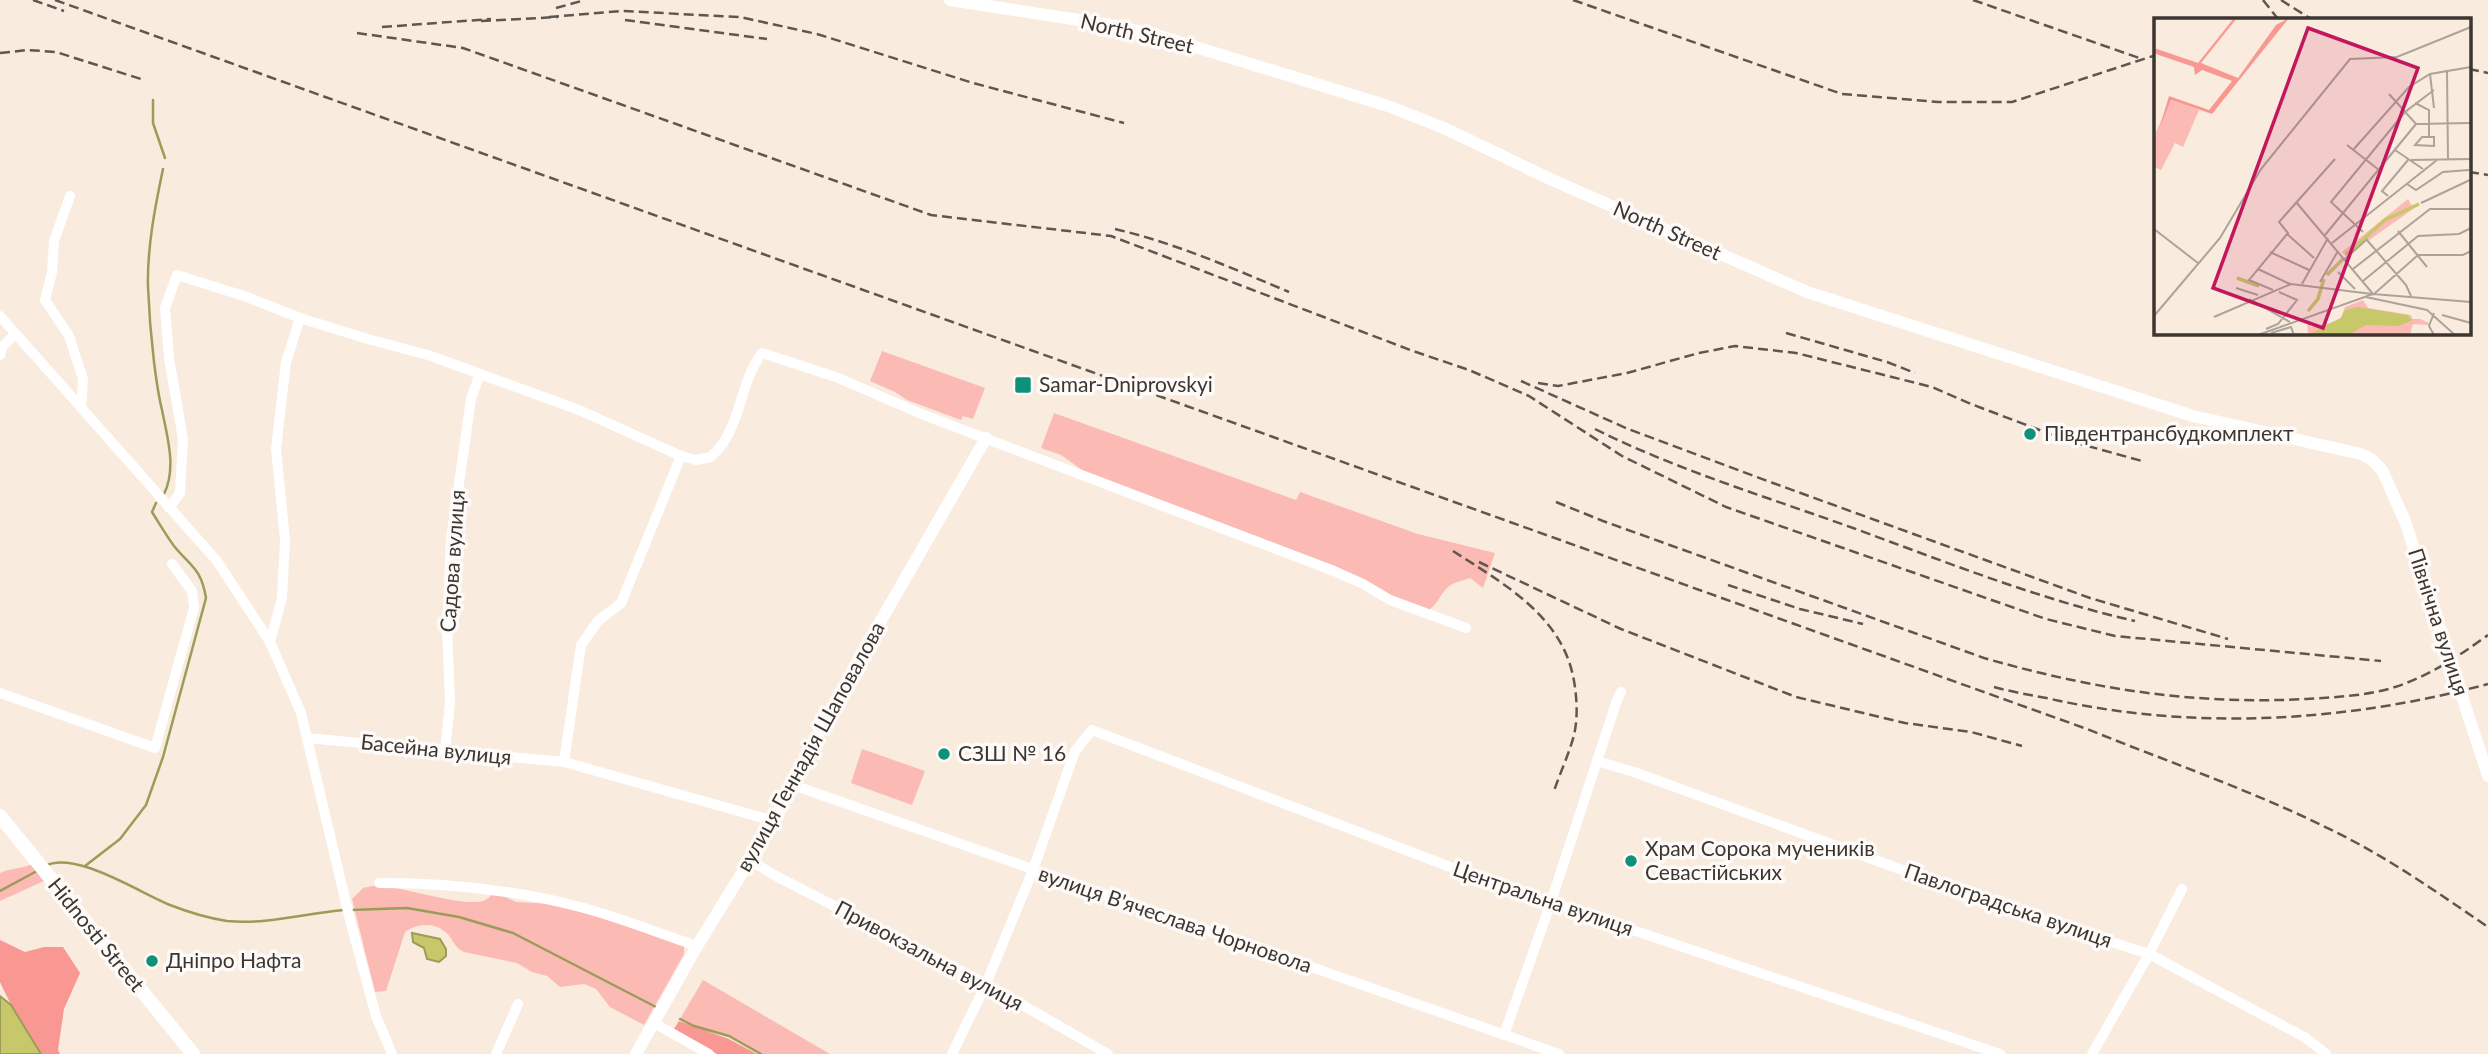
<svg xmlns="http://www.w3.org/2000/svg" width="2488" height="1054" font-family="Lato,sans-serif">
	<rect width="100%" height="100%" fill="#f9ebde"/>
	<g fill="#fcbab5">
		<polygon points="882,351 985,388 973,419 963,416 961,420 907,400 895,392 870,381"/>
		<path d="M1054,413l242,87 4,-8 118,42 77,19 -12,35 -13,-10c-8,3 -16,4 -22,9 -8,7 -10,17 -19,23l-8,-2 -336,-136 -24,-17 -20,-7z"/>
		<polygon points="862,749 925,771 912,805 851,783"/>
		<path d="M33,864l13,16 -46,21v-28c10,-5 21,-4 33,-9z"/>
		<path d="M377,885c26,2 86,22 106,16 2,0 8,-5 9,-6l11,1 13,6 37,2 36,9 91,29 4,5v7l-40,71 -34,-18 -14,-18 -12,-5 -24,3 -13,-11 -15,-4 -15,-9 -53,-11c-11,-5 -11,-15 -20,-21 -11,-9 -28,-7 -39,1l-19,59 -11,1 -23,-93 11,-11z"/>
		<polygon points="703,980 830,1054 761,1054 729,1036 694,1026 680,1019"/>
	</g>
	<g fill="#f99892">
		<polygon points="0,940 25,952 44,947 63,947 80,973 64,1009 58,1050 60,1054 41,1054 11,1005 0,982"/>
		<polygon points="679,1021 729,1039 757,1054 717,1054 674,1029"/>
	</g>
	<g fill="#c6c86a" stroke="#9c9c59" stroke-width="2">
		<polygon points="412,933 440,939 446,949 446,956 439,962 427,959 424,948 413,942"/>
		<polygon points="0,996 11,1005 41,1054 0,1054"/>
	</g>
	<g fill="none" stroke-linecap="round" stroke-linejoin="round">
		<g stroke="#9c9c59" stroke-width="2.5">
			<polyline points="153,100 153,123 165,158"/>
			<path d="M163,169c-8,38 -16,79 -15,118 1,25 3,50 6,75 2,16 4,32 8,48 5,26 15,58 2,84"/>
			<path d="M45,866c30,-16 95,27 125,39 18,7 37,13 57,16 39,4 79,-8 117,-11"/>
			<path d="M85,866l35,-27 26,-34 17,-48 43,-159c-5,-30 -15,-31 -32,-52 -8,-11 -15,-23 -22,-34l4,-9"/>
			<polyline points="0,891 37,871"/>
			<polyline points="351,910 407,908 459,917 513,933 656,1007"/>
			<polyline points="680,1019 694,1026 729,1036 761,1054"/>
		</g>
		<g stroke="#fff" stroke-width="10">
			<polyline points="70,196 54,241 52,272 45,300 69,336 83,379 81,408"/>
			<polyline points="0,316 217,561 270,642 301,713 350,920 376,1016 392,1054"/>
			<polyline points="0,355 2,347 15,334"/>
			<path d="M169,508l11,-15 3,-54 -14,-81 -4,-50 12,-33 70,22 53,21 71,22 57,15 151,55 102,46 15,4 15,-3c4,-5 11,-11 14,-17 17,-27 17,-61 37,-87l74,24 88,38 410,156 29,13 27,16 76,28"/>
			<polyline points="270,642 282,598 285,540 276,449 286,362 300,318"/>
			<polyline points="0,693 155,748 194,608 192,591 172,564"/>
			<polyline points="307,738 564,762 774,821"/>
			<polyline points="445,751 450,703 447,627 451,540 471,399 480,374"/>
			<polyline points="1597,761 1634,772 2012,910 2149,954 2306,1038 2326,1054"/>
			<polyline points="564,762 581,645 598,621 621,603 681,456"/>
			<polyline points="793,785 1559,1054"/>
			<polyline points="749,860 778,877 986,984 1108,1054"/>
			<path d="M379,883c67,0 137,7 201,24 39,10 78,26 117,39"/>
			<polyline points="654,1023 709,1054"/>
			<polyline points="1504,1035 1551,902 1617,700 1621,692"/>
			<polyline points="496,1054 518,1004"/>
			<polyline points="952,1054 986,984 1033,870 1075,751 1092,730 1479,878 2000,1054"/>
			<polyline points="2092,1054 2149,954 2182,889"/>
		</g>
		<g stroke="#fff" stroke-width="12">
			<polyline points="950,0 1111,25 1153,34 1388,106 1444,128 1550,179 1807,292 2193,416 2361,454 2371,459 2382,470 2405,521 2488,776"/>
			<polyline points="636,1054 697,946 774,821 821,729 868,643 986,438"/>
		</g>
		<polyline stroke="#fff" stroke-width="14" points="0,816 193,1054"/>
		<g stroke="#5e5751" stroke-width="2.5" stroke-dasharray="10 5" stroke-linecap="butt">
			<polyline points="33,0 64,11"/>
			<path d="M55,0l2032,729c89,36 181,67 266,112 47,25 91,56 135,86"/>
			<polyline points="1573,0 1842,94 1938,102 2012,102 2156,55"/>
			<polyline points="1973,0 2142,59"/>
			<polyline points="2263,0 2278,19"/>
			<polyline points="2281,0 2311,19"/>
			<polyline points="556,8 585,0"/>
			<polyline points="549,17 622,11 740,17 817,34 973,83 1124,123"/>
			<polyline points="625,20 767,39"/>
			<polyline points="481,21 558,17"/>
			<polyline points="382,27 491,19"/>
			<polyline points="357,33 463,48 931,215 1111,236 1413,351 1469,370 1529,396 1622,456 1726,507 2046,619 2115,636 2381,661"/>
			<polyline points="0,53 28,50 56,52 144,80"/>
			<polyline points="2469,69 2488,73"/>
			<polyline points="2469,172 2488,175"/>
			<path d="M1115,229c60,14 117,39 174,63"/>
			<polyline points="1786,333 1887,362 1915,373"/>
			<polyline points="1521,381 1628,429 1773,483 2090,598 2228,639"/>
			<polyline points="1538,383 1558,386 1627,373 1699,353 1735,346 1796,353 1932,387 1971,404 2066,440 2142,461"/>
			<path d="M1595,429c82,41 172,68 258,99 93,34 185,71 282,93"/>
			<path d="M1556,502l47,19 381,137c108,31 210,47 322,41 30,-2 61,-3 89,-12 34,-11 64,-31 93,-52"/>
			<path d="M1453,551c51,33 110,65 121,130 3,17 4,37 0,54 -5,19 -14,38 -20,56"/>
			<polyline points="1479,562 1621,629 1796,697 1905,723 1971,732 2022,746"/>
			<polyline points="1728,585 1800,609 1863,624"/>
			<path d="M1994,687c18,5 37,8 57,12 143,32 295,23 437,-15"/>
		</g>
	</g>
	<g fill="#0e9179" stroke="#fdfaf8" stroke-width="2.5">
		<rect x="1014" y="376" width="18" height="18" rx="3.5"/>
		<circle cx="2030" cy="434" r="7"/>
		<circle cx="944" cy="754" r="7"/>
		<circle cx="1631" cy="861" r="7"/>
		<circle cx="152" cy="961" r="7"/>
	</g>
	<g text-anchor="middle" stroke-width="7" stroke-linejoin="round" paint-order="stroke">
		<g font-size="21" fill="#3b3631" stroke="#fdfaf8">
			<text transform="translate(1137 34) rotate(13)" y="7">North Street</text>
			<text transform="translate(1667 231) rotate(24)" y="7">North Street</text>
			<text transform="translate(453 561) rotate(-86)" y="7">Садова вулиця</text>
			<text transform="translate(2438 622) rotate(72)" y="7">Північна вулиця</text>
			<text transform="translate(811 747) rotate(-61)" y="7">вулиця Геннадія Шаповалова</text>
			<text transform="translate(436 750) rotate(6)" y="7">Басейна вулиця</text>
			<text transform="translate(1543 899) rotate(19)" y="7">Центральна вулиця</text>
			<text transform="translate(2008 906) rotate(19)" y="7">Павлоградська вулиця</text>
			<text transform="translate(1175 920) rotate(19)" y="7">вулиця В'ячеслава Чорновола</text>
			<text transform="translate(96 935) rotate(51)" y="7">Hidnosti Street</text>
			<text transform="translate(929 956) rotate(28)" y="7">Привокзальна вулиця</text>
		</g>
		<g font-size="21" fill="#3b3631" stroke="#fdfaf8" text-anchor="start">
			<text x="1039" y="392">Samar-Dniprovskyi</text>
			<text x="2044" y="441">Південтрансбудкомплект</text>
			<text x="958" y="761">СЗШ № 16</text>
			<text x="1645" y="856">Храм Сорока мучеників<tspan x="1645" dy="24">Севастійських</tspan></text>
			<text x="166" y="968">Дніпро Нафта</text>
		</g>
	</g>
	<g transform="translate(2154 18)">
		<rect width="317" height="317" fill="#f9ebde"/>
		<path d="M17,82l28,10 -16,37 -8,-4 -14,27 -7,-3v-31zM254,181l4,7 8,-2 -52,37 -4,-3 -18,18 -4,-4zM209,282l5,8 43,7 1,4h8l9,4 -1,2 -15,-1 -3,11h-102l-1,-18 4,10 19,-4 11,-5 4,-11z" fill="#fcbab5"/>
		<path d="M80,0h3l-36,45 37,15 38,-53 13,-7 -77,96 -41,-14 -12,29 10,-33 40,14 23,-29 -30,-11 -7,5 -1,-8 -38,-13 -2,-6 44,15z" fill="#f99892"/>
		<path d="M204,289l49,8 6,5 -15,6 -32,-1 -18,10h-40l33,-17 4,-8z" fill="#c6c86a"/>
		<path fill="none" stroke="#c6c86a" stroke-width="3.5" d="M192,237l39,-35 34,-16M173,257l16,-16M83,260l22,8M154,293l10,-12 6,-20"/>
		<path fill="none" stroke="#ada399" stroke-width="2" d="M293,52l1,90M276,56l4,34M235,76l27,30 55,-1M261,85l14,7v26M268,119h12v9l-19,-1zM193,127l32,25M199,132l56,-63 21,-13 41,-7M241,132l28,19M257,142l60,-1M317,144v27M253,166l9,6 27,-18 26,-2M234,178l-6,-5 26,-31M142,184l77,92M267,185l49,-23M0,211l44,34M244,213l29,36M209,214l-32,-30 74,-90 29,-22M133,216l27,24M171,217l91,-111M212,221l40,46 5,11M178,225l105,-83M116,234l39,18M191,241l21,-19M104,251l32,15M199,251l77,-60h41M184,254l17,17M209,263l55,-45 41,-2 12,-6M166,264l18,-31M148,266l26,-46M82,270l22,7M119,272l-24,-10 39,-47 -9,-11 56,-63M220,276l44,-39h45l8,-4M212,279l61,13 28,25M95,281l41,23M288,297l29,8M0,298l66,-78 41,-69 89,-110 47,-2 74,-30M60,299l77,-33 81,10M112,311l12,-5 19,-24 -18,-8M117,315l20,-6 3,8M104,317l115,-41 98,8M280,317l-5,-9 5,-13"/>
		<path fill="#c2185b" fill-opacity="0.15" stroke="#c2185b" stroke-width="3.5" d="M154,10l110,40 -95,260 -110,-40z"/>
		<rect width="317" height="317" fill="none" stroke="#3b3631" stroke-width="3.5"/>
	</g>
</svg>
